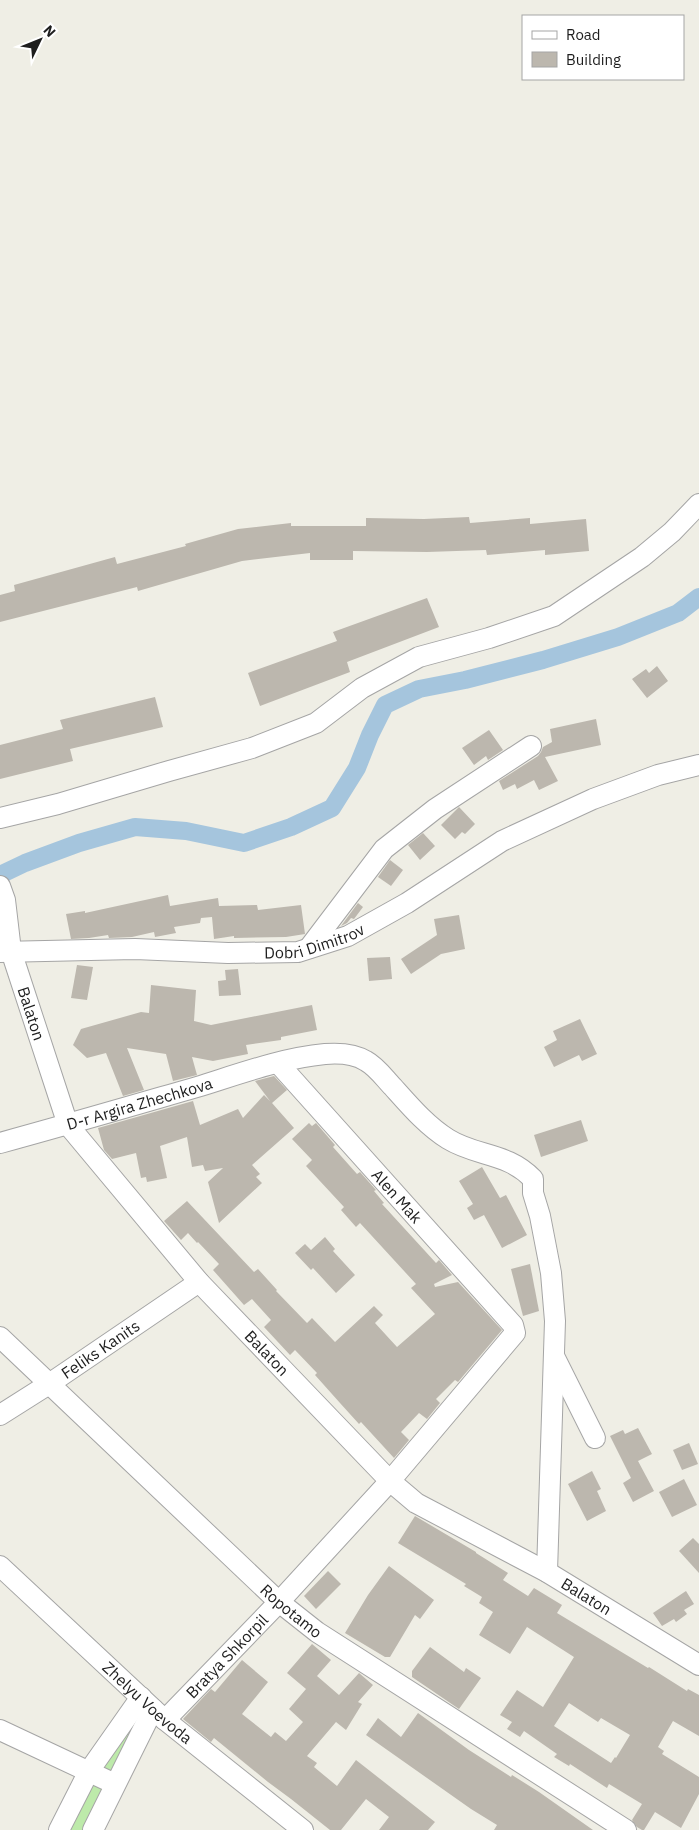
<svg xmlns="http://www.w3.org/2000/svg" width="699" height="1830" font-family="'IBM Plex Sans',sans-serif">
	<rect width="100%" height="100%" fill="#efeee5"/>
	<polygon fill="#bdeaaa" points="141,1697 115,1784 93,1830 59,1830"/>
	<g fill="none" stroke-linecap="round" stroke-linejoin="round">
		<polyline stroke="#a5c5dd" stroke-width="18" points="0,875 25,863 79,843 135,827 186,831 244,843 291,827 332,808 357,768 370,735 385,705 419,689 465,680 543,660 618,637 678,613 699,597"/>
	</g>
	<g fill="#bcb7ae" fill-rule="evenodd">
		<polygon points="469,517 470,523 530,518 530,524 586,519 589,551 545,555 545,550 487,555 486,550 427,552 353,551 353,560 310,560 310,553 242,561 138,591 137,587 0,622 0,595 15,591 14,585 115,557 117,564 186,546 185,544 238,529 291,523 291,526 366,526 366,518 424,519"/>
		<polygon points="427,598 439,627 347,662 350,672 260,706 248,673 337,641 333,632"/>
		<polygon points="657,666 668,681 647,698 632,679 646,669 649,673"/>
		<polygon points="155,697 163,727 70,749 73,761 0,779 0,745 63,729 60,720"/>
		<polygon points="596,719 601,745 545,757 558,781 539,790 534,780 517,789 515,784 503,790 499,781 538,756 541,752 543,747 552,742 550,729"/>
		<polygon points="489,730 503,750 488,760 486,756 474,765 462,748"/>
		<polygon points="459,807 475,824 465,834 462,832 455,839 441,825"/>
		<polygon points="423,833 435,846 420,860 408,845"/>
		<polygon points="390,860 403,870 391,886 378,877"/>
		<polygon points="168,895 170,906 218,898 219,906 257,905 258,910 301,905 305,934 286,937 234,938 234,936 214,939 212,917 201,918 200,923 174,927 176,933 155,937 154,932 132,937 109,938 108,935 89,938 71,939 66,914 85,911 85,913"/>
		<polygon points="358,903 363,907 354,919 351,918 347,923 341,926"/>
		<polygon points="459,915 465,949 441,954 411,974 401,959 437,935 434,919"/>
		<polygon points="390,957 392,979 369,981 367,958"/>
		<polygon points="77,965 93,967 87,1000 71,998"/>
		<polygon points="238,969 241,995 219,996 218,981 226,980 225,970"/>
		<polygon points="151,985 196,990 194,1021 211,1025 312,1005 317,1030 281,1037 281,1040 246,1045 248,1054 213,1061 192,1057 197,1075 173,1081 166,1054 127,1048 144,1090 123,1096 106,1053 87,1058 73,1045 81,1029 141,1012 149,1013"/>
		<polygon points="580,1019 597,1054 582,1061 579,1055 554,1067 544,1047 557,1040 553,1031"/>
		<polygon points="274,1076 287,1090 272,1103 294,1128 252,1165 260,1174 256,1177 262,1183 219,1223 208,1182 223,1168 205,1171 203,1165 192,1167 187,1137 160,1146 167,1178 147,1182 146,1177 141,1178 136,1153 112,1159 104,1150 98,1128 193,1101 200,1125 238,1109 243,1118 264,1095 270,1101 255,1081"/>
		<polygon points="581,1120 588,1141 541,1157 534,1135"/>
		<polygon points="309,1123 312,1126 316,1123 335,1145 333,1147 357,1174 360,1172 376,1190 374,1191 384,1203 382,1204 436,1263 439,1260 452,1275 434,1284 435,1287 458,1282 502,1330 458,1382 455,1380 436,1399 440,1403 427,1419 419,1413 401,1432 409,1440 394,1458 361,1422 359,1424 340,1403 315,1375 317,1373 295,1350 290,1355 264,1327 271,1320 252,1299 244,1305 213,1270 219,1264 198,1242 197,1243 188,1233 181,1240 164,1221 187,1201 254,1272 258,1269 277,1290 276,1291 307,1323 312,1318 335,1342 374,1306 383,1315 375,1323 397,1347 435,1314 411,1288 416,1284 360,1223 356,1227 341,1210 344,1207 306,1166 312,1160 292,1139"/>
		<polygon points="482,1167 500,1198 506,1195 527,1235 502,1248 484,1215 474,1220 467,1208 473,1204 459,1181"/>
		<polygon points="325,1237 335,1249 333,1251 355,1275 336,1293 313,1268 311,1270 295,1253 305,1244 311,1250"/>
		<polygon points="530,1264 539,1311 523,1316 511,1269"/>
		<polygon points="638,1428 652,1454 638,1461 654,1491 633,1502 623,1483 631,1478 610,1436 623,1430 625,1434"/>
		<polygon points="689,1443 698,1464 682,1470 673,1450"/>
		<polygon points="592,1471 601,1489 597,1491 606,1511 587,1521 568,1484"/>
		<polygon points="684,1479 697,1505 672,1517 659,1492"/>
		<path d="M415,1516l61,36v1l32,20 -5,7 25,16 6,-8 28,17 -5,8 91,55 1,-1 38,24 1,-2 11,6v41l-26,-15 -15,26 6,4 -2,3 37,23v17l-18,34 -26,-16 -11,18h-2l-5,-3 -5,-7 10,-16 -33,-20 -2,4 -37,-24 -1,2 -15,-9 3,-3 -33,-23 -4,6 -13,-8 5,-7 -12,-7 17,-25 26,17 31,-50 -47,-30 -17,27 -31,-19 14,-23 -14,-9 3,-6 -18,-11 2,-2 -68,-41zM569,1703l29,19 3,-4 29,17 -14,23 -1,-1 -4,6 -57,-37z"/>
		<polygon points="693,1538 699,1544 699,1573 679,1551"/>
		<polygon points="389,1566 434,1600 420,1619 415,1615 390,1657 385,1657 345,1633 368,1595"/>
		<polygon points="328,1571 341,1584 316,1609 304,1596"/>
		<polygon points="686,1591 694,1604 684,1610 687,1614 676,1622 674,1619 662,1626 653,1613"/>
		<polygon points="312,1644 331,1660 317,1676 339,1695 359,1673 373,1685 358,1702 362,1704 346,1730 336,1722 307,1756 317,1763 314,1767 337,1786 356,1760 435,1822 428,1830 379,1830 389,1817 366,1799 341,1830 330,1830 291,1799 268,1782 214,1738 211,1742 183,1719 211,1689 215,1692 242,1660 268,1682 242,1714 271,1737 275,1732 286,1741 303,1722 289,1709 306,1689 287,1673"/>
		<polygon points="430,1647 464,1672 466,1668 481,1678 459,1709 412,1677 412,1671"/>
		<polygon points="418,1713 469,1750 511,1777 512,1775 539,1792 593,1830 494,1830 497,1825 471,1809 366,1735 378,1718 401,1737"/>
	</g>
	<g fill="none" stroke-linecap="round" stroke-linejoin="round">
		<defs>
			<g id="minor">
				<polyline points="0,818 58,804 169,771 252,748 316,723 362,688 419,657 489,638 554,616 642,557 672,532 699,504"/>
				<path id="s1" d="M0,886l5,14 6,51 57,174 131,157 191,199 26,22 131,69 152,93"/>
				<polyline points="309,948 384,849 435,809 531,746"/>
				<path id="s2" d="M0,952l135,-3 93,4 70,-1 50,-16 59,-33 95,-62 91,-42 65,-24 41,-10"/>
				<path id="s3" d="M0,1143c66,-18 131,-37 197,-56 42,-13 85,-29 128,-33 13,-1 30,0 41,7 11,6 19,18 27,26 17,19 34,39 55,52 29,18 59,13 85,40v14l7,23 11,57 4,48 -8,251"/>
				<path id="s4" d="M0,1337l279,265 38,30 309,198"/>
				<polyline points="555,1358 595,1438"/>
				<path id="s5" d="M0,1415l49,-31 150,-102"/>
				<path id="s6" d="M0,1566l165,154 138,110"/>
				<path id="s7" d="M165,1720l114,-118 111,-121 125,-148 -2,-8 -235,-262"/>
				<polyline points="0,1730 115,1784"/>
				<polyline points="59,1830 89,1771 141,1697"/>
				<polyline points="93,1830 153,1709"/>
			</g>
		</defs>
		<use href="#minor" stroke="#a5a5a5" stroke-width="22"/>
		<use href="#minor" stroke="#fff" stroke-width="20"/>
	</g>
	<g text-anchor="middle" stroke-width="4" stroke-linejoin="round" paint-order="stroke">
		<g font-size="16" fill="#1e1e1e" stroke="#fff">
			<text dy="6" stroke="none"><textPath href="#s2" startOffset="316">Dobri Dimitrov</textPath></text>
			<text dy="6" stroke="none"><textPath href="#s1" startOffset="132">Balaton</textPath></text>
			<text dy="6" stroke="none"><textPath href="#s3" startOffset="145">D-r Argira Zhechkova</textPath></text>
			<text transform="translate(397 1196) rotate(48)" y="6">Alen Mak</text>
			<text dy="6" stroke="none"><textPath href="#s5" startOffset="120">Feliks Kanits</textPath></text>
			<text dy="6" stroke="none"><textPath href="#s1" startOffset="552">Balaton</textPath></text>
			<text dy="6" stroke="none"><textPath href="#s1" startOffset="958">Balaton</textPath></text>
			<text dy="6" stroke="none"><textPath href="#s4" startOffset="400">Ropotamo</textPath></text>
			<text dy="6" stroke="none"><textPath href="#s7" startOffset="89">Bratya Shkorpil</textPath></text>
			<text dy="6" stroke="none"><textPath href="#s6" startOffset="201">Zhelyu Voevoda</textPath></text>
		</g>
	</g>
	<rect x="522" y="15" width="162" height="65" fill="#ffffff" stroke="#a5a5a5"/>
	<rect x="532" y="31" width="25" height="8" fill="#ffffff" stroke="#a5a5a5"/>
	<text x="566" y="40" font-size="15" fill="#1e1e1e">Road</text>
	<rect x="532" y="52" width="25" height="15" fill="#bcb7ae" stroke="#a5a5a5"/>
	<text x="566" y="65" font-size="15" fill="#1e1e1e">Building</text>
	<g transform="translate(40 40) rotate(47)" stroke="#ffffff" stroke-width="4" paint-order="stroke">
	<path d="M0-4L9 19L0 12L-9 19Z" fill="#1e1e1e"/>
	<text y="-8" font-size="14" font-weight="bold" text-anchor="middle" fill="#1e1e1e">N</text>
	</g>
</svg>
